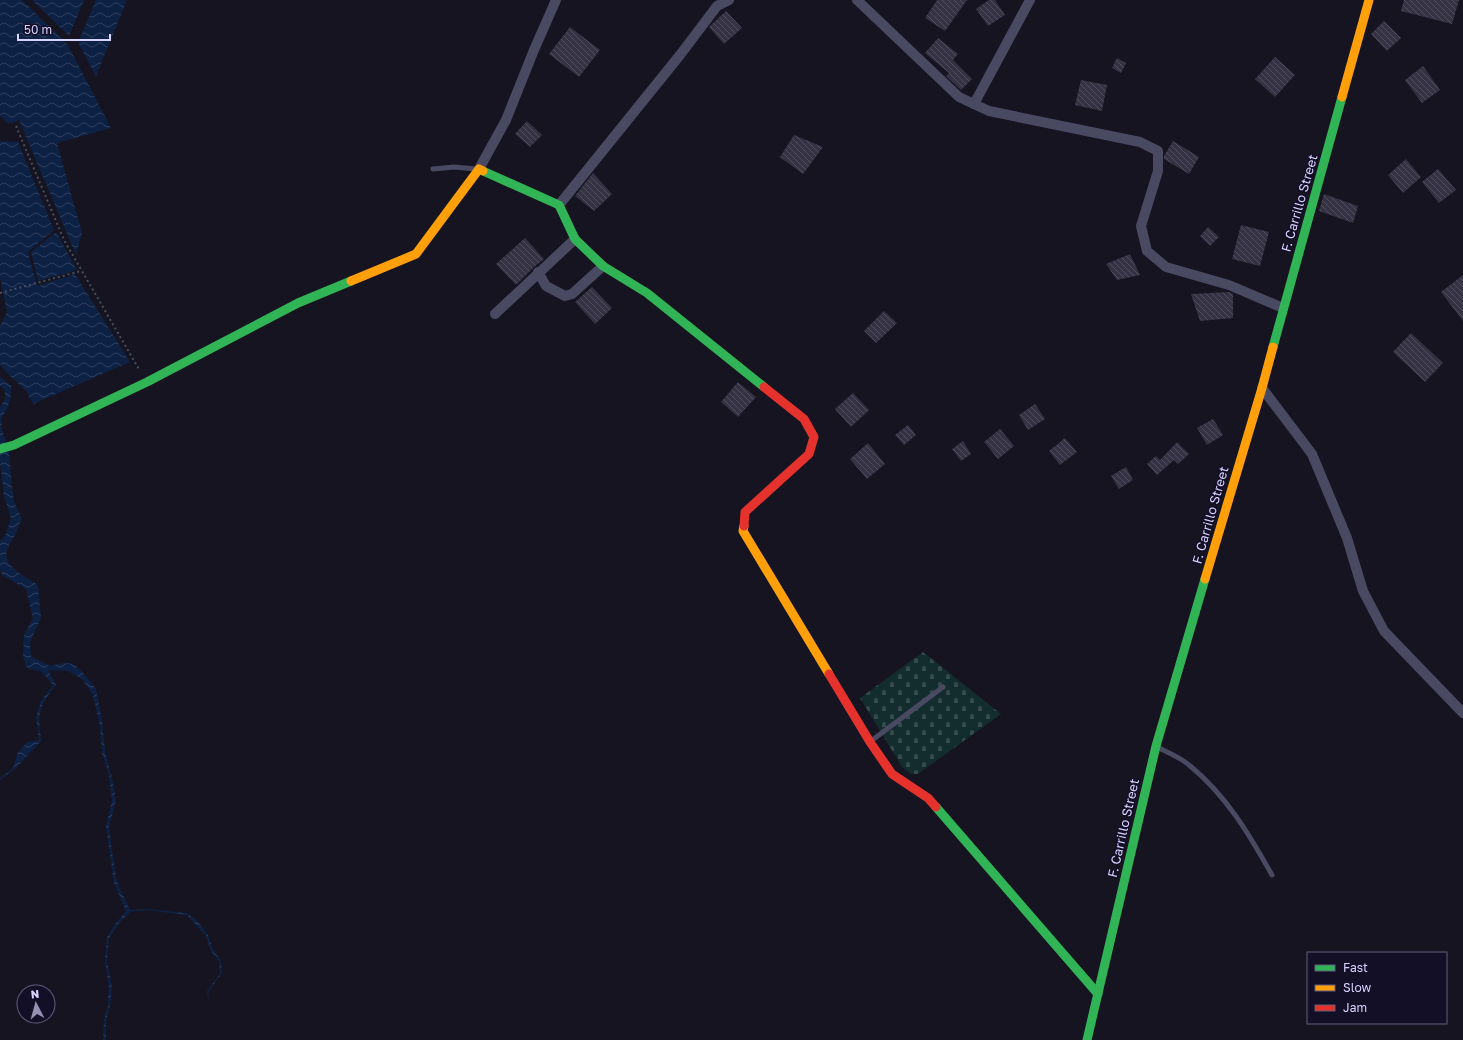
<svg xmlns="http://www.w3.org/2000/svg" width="1463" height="1040" font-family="'Golos Text',sans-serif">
	<defs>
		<pattern id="cemetery-stones" width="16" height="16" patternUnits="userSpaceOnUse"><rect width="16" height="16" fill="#132c2d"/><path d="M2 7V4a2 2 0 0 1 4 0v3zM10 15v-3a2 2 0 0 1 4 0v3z" fill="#354a4c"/></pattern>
		<pattern id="water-waves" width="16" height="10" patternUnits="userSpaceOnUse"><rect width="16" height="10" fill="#0d2144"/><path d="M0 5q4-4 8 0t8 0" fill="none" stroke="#304060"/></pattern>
		<pattern id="building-back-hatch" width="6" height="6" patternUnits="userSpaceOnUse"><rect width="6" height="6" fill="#343243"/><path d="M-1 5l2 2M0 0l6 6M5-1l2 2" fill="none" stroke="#514f5f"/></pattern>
	</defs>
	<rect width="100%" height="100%" fill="#161421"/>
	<polygon fill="url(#cemetery-stones)" points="923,652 1001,714 918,774 911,774 902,767 860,698"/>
	<g fill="url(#water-waves)">
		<polygon points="0,0 22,0 68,45 111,128 57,143 82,233 76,255 19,120 9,124 0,116"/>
		<polygon points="32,0 84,0 69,36"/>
		<polygon points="96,0 127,0 96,76 78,43"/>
		<polygon points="0,141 18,142 54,230 28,252 37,286 75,274 130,362 33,404 26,391 5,371 0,364 0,326 7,312 0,277"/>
		<polygon points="56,232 77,270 38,281 31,252"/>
		<path d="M0,377l11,9c0,13 -1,21 -10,32l1,11 7,23 3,35 2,14 8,18c-4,6 -5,13 -9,20 -2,3 -5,7 -6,11 -5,17 20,27 31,35l3,33 -11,24 1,14 19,10 13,-3 11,1 13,13 9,12 6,32 3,32 6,21 5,26 -7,27 3,24 5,31 13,28 17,-1 40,4 10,8 11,14 5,15 8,11 1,12 -14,19 1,11 -2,-12 13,-17 -1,-13 -8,-10 -5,-15 -19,-21 -40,-5 -17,2 -11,11 -10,15 -2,23 5,26 -2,19 -4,14v20h-3l1,-21 4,-12v-9l1,-11 -4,-26 2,-24 9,-14 10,-12 -12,-28 -8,-57 6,-25 -3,-27 -7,-21 -2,-27 -7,-31 -11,-16 -14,-8 -20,-1 8,15c-18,23 -18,27 -15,56l-26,28 -15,11v-2l13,-10 5,-16 9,-10 12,-2 -3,-23 5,-16 12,-16 -11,-13 -15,-4 -4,-12 1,-21 9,-17 -7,-29 -24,-14 -2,-6v-28l6,-7 5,-16 -7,-22 -4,-34v-55l5,-8v-9l-5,-4z"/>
	</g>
	<g fill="url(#building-back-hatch)">
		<polygon points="937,0 967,0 945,31 925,18"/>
		<polygon points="989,0 995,0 1005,15 988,26 976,9"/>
		<polygon points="1404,0 1459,0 1452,24 1401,11"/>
		<polygon points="726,11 742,28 724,44 709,27"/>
		<polygon points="1384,21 1401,38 1387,51 1371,34"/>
		<polygon points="570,27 600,50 579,77 549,54"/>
		<polygon points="938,38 958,54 953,60 972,79 961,90 946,76 949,73 925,53"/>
		<polygon points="1275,57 1295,75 1275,97 1255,79"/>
		<polygon points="1117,58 1126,63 1121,73 1112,68"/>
		<polygon points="1423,66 1440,90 1422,103 1405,80"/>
		<polygon points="1081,80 1107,85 1102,111 1075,105"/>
		<polygon points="527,121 542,135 530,147 515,134"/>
		<polygon points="794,135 823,147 803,174 780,157"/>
		<polygon points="1173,141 1199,157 1189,174 1164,159 1164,156"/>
		<polygon points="1406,159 1421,177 1403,193 1388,175"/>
		<polygon points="1438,169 1456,190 1439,203 1422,182"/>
		<polygon points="593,173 612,194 594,211 575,196"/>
		<polygon points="1324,194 1358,206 1353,223 1319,211"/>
		<polygon points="1241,225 1269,232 1260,266 1232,259"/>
		<polygon points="1208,227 1219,237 1210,246 1200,236"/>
		<polygon points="525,238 544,259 534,267 516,285 496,264"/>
		<polygon points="1130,254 1140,275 1117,280 1106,264"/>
		<polygon points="1463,275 1463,321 1441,292"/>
		<polygon points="592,287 612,308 595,324 575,302"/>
		<polygon points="1229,292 1233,294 1233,318 1200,321 1191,294"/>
		<polygon points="884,311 897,323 876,343 864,331"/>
		<polygon points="1411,333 1443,363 1425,382 1393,352"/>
		<polygon points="738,382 756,397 738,417 721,402"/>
		<polygon points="853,393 869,410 851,427 835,409"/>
		<polygon points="1035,404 1045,419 1028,430 1019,415"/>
		<polygon points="1213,419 1223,435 1207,445 1197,428"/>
		<polygon points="908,425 916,435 904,445 895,435"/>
		<polygon points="1000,429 1014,446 998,459 984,442"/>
		<polygon points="1065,438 1077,452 1060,465 1049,451"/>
		<polygon points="963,441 971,454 961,461 952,449"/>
		<polygon points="1177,442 1189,454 1178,464 1174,460 1157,475 1147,464 1156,456 1160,460"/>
		<polygon points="868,443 885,464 867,479 850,459"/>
		<polygon points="1126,467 1133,480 1119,489 1111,476"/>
	</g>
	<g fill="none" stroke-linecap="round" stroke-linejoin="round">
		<g stroke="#44505f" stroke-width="2" stroke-dasharray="2 3" stroke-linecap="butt">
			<polyline points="16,126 64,240 140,371"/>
			<polyline points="0,293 81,271"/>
		</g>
		<g stroke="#4a4962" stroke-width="5">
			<polyline points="433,169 454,167 476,169"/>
			<polyline points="871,741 943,687"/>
			<path d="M1157,747c10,5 23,10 32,18 37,30 60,69 83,110"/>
		</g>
		<g stroke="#4a4962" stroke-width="10">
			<polyline points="857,0 959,97 989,111 1140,142 1158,151 1158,171 1141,226 1147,251 1166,267 1229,285 1283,308"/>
			<polyline points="974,104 1030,0"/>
			<polyline points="479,169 506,120 534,50 556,0"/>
			<polyline points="559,205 680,55 717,6 729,0"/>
			<polyline points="538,272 546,286 565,296 572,294 603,266"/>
			<polyline points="495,314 575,239"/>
			<polyline points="1262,388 1312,454 1347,538 1363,591 1384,631 1463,713"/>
		</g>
		<g stroke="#30b455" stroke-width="9">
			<polyline points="483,171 559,205 575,239 603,266 647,293 764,387"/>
			<polyline points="1273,347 1342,97"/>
			<polyline points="0,449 14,445 147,382 298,303 351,281"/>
			<polyline points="936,807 1098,994"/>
			<polyline points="1087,1040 1156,746 1205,579"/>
		</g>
		<g stroke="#ff9f0a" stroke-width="9">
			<polyline points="1342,97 1369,0"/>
			<polyline points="351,281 416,254 479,169 483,171"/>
			<polyline points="744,526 743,531 829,674"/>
			<polyline points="1205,579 1262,388 1273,347"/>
		</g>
		<g stroke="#e5322d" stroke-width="9">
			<polyline points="744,526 745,512 809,454 814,437 804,419 764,387"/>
			<polyline points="829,674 870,742 892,774 928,798 936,807"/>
		</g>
	</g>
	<g text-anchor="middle" stroke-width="3" stroke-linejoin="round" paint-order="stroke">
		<g font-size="13" fill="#d9d4ff" stroke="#130f26">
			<text transform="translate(1299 203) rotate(-74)" y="5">F. Carrillo Street</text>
			<text transform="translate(1210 515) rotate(-74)" y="5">F. Carrillo Street</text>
			<text transform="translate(1123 828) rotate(-77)" y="5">F. Carrillo Street</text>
		</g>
	</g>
	<rect x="1307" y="952" width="140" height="72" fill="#130f26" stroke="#625e7d"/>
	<rect x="1315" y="965" width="20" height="6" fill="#30b455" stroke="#625e7d"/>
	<text x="1343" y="972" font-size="12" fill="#d9d4ff">Fast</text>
	<rect x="1315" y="985" width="20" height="6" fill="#ff9f0a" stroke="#625e7d"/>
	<text x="1343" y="992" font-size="12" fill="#d9d4ff">Slow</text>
	<rect x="1315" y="1005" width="20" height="6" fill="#e5322d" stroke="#625e7d"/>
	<text x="1343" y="1012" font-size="12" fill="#d9d4ff">Jam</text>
	<g transform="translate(36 1004) rotate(354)"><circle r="19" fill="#130f26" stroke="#625e7d"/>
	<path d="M0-3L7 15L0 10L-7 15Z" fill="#9591b1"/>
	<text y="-6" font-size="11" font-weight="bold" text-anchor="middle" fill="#d9d4ff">N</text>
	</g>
	<path d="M18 34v6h92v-6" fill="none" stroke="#d9d4ff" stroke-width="2"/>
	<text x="24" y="34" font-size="12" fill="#d9d4ff" stroke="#130f26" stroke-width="3" paint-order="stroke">50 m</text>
</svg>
